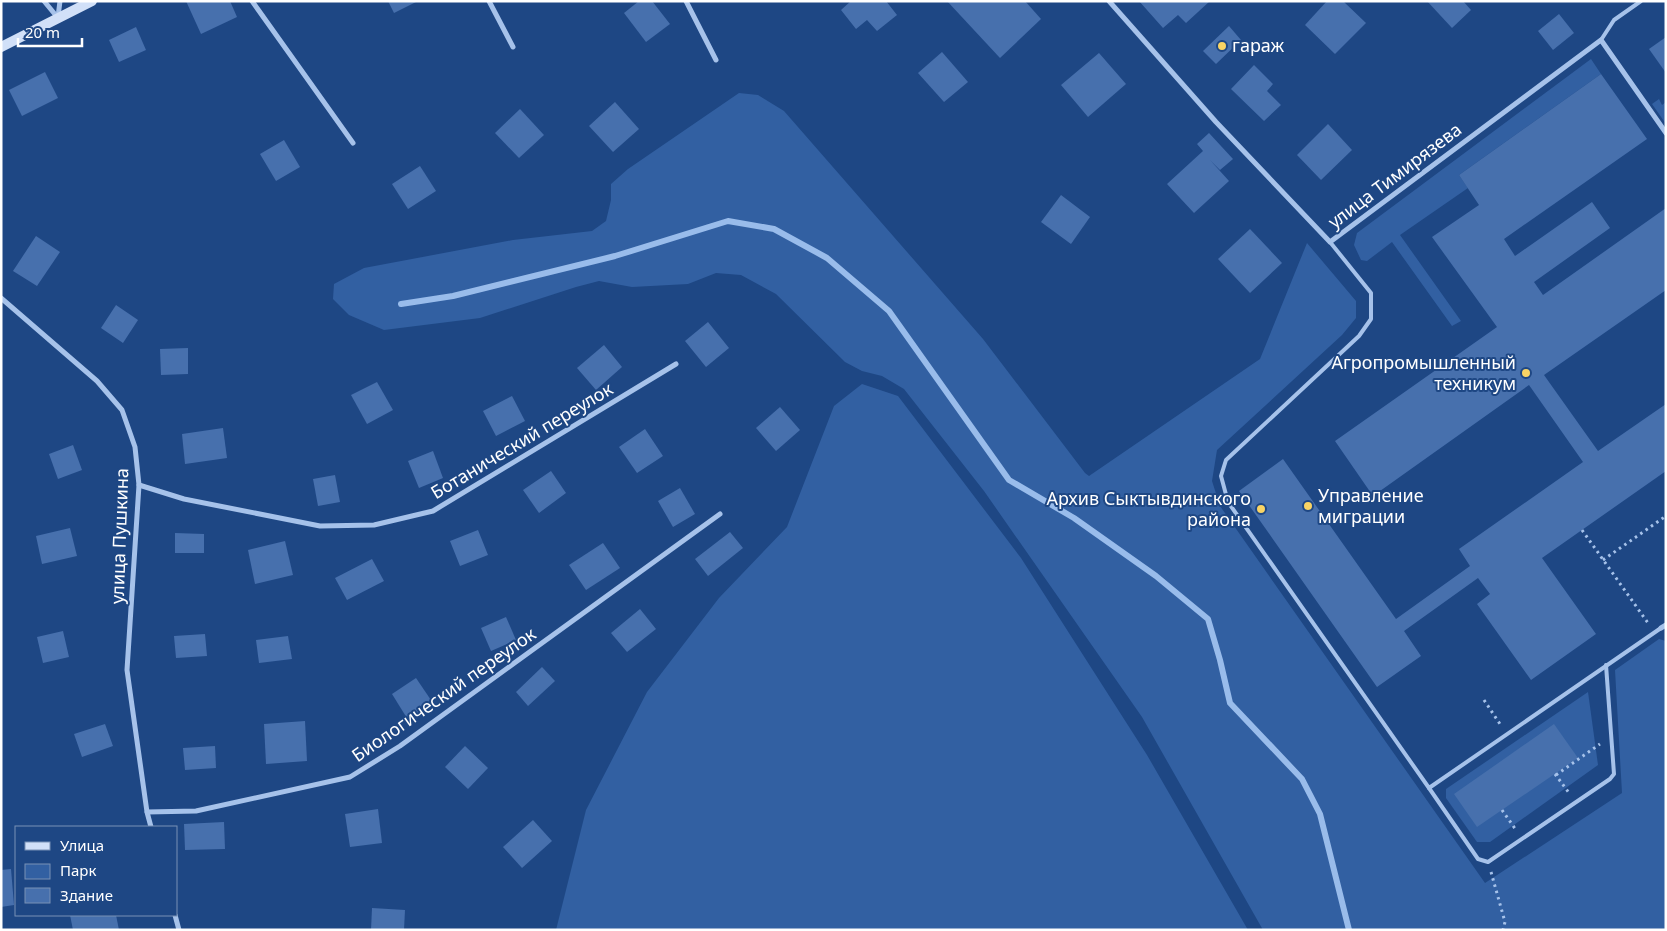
<svg xmlns="http://www.w3.org/2000/svg" width="1667" height="931" font-family="'Noto Sans',sans-serif">
	<rect width="100%" height="100%" fill="#1e4784"/>
	<g fill="#3260a2">
		<polygon points="1591,59 1601,74 1459,175 1468,188 1400,235 1461,321 1452,326 1392,242 1367,261 1361,260 1354,245 1357,233"/>
		<polygon points="739,93 758,95 784,111 983,339 1085,473 1089,476 1260,359 1307,243 1356,301 1356,318 1342,335 1217,450 1212,481 1220,506 1485,883 1622,793 1615,670 1659,639 1666,641 1666,930 1263,930 1142,717 984,491 904,389 882,376 862,371 845,362 776,294 741,275 716,273 688,284 632,287 599,281 576,287 480,318 384,330 349,315 333,299 334,284 364,268 513,240 592,231 606,221 611,200 611,184 628,169"/>
		<polygon points="1659,99 1662,105 1666,102 1666,124 1652,104"/>
		<polygon points="862,384 898,396 1021,558 1147,755 1248,930 556,930 586,810 647,692 719,598 787,527 834,406"/>
		<polygon points="1588,692 1598,765 1490,842 1477,842 1446,798 1446,789"/>
	</g>
	<g fill="none" stroke-linecap="round" stroke-linejoin="round">
		<polyline stroke="#99bceb" stroke-width="6" points="401,304 453,296 615,256 728,221 774,229 827,258 889,311 1009,480 1074,518 1156,576 1208,619 1220,660 1230,703 1302,779 1320,814 1349,930"/>
	</g>
	<g fill="#4770ad">
		<polygon points="186,1 230,1 237,17 201,34"/>
		<polygon points="388,1 418,1 394,13"/>
		<polygon points="639,1 652,1 670,24 646,42 624,13"/>
		<polygon points="851,1 886,1 897,15 877,31 867,20 856,29 841,10"/>
		<polygon points="947,1 1025,1 1041,19 1000,58"/>
		<polygon points="1139,1 1210,1 1186,23 1178,15 1163,28"/>
		<polygon points="1327,1 1343,1 1366,23 1335,54 1305,25"/>
		<polygon points="1427,1 1463,1 1471,10 1452,28"/>
		<polygon points="1559,14 1574,33 1553,50 1538,31"/>
		<polygon points="1229,26 1241,40 1216,64 1203,51"/>
		<polygon points="136,27 146,50 119,62 109,40"/>
		<polygon points="1666,37 1666,73 1649,49"/>
		<polygon points="942,52 968,82 944,102 918,73"/>
		<polygon points="1099,53 1126,84 1088,117 1061,85"/>
		<polygon points="1254,65 1273,84 1267,91 1281,105 1264,121 1231,89"/>
		<polygon points="45,72 58,98 22,116 9,90"/>
		<polygon points="1601,74 1647,139 1504,239 1515,256 1592,202 1610,228 1534,282 1543,295 1666,208 1666,290 1544,375 1598,451 1666,404 1666,471 1542,558 1596,634 1531,680 1477,604 1490,594 1478,578 1404,631 1421,656 1377,687 1239,491 1283,459 1396,619 1470,566 1459,549 1583,462 1529,385 1373,496 1335,441 1497,327 1432,237 1479,205 1459,175"/>
		<polygon points="615,102 639,129 613,152 589,126"/>
		<polygon points="520,109 544,135 519,158 495,133"/>
		<polygon points="1328,124 1352,150 1321,180 1297,155"/>
		<polygon points="1209,133 1233,159 1220,170 1210,160 1229,181 1194,213 1167,184 1203,151 1197,144"/>
		<polygon points="284,140 300,167 276,181 260,154"/>
		<polygon points="420,166 436,191 408,209 392,184"/>
		<polygon points="1061,195 1090,217 1071,244 1041,222"/>
		<polygon points="1250,229 1282,263 1250,293 1218,259"/>
		<polygon points="36,236 60,252 37,286 13,271"/>
		<polygon points="116,305 138,320 123,343 101,328"/>
		<polygon points="708,322 729,348 706,367 685,341"/>
		<polygon points="604,345 622,367 596,390 577,368"/>
		<polygon points="188,348 188,374 161,375 160,349"/>
		<polygon points="377,382 393,410 367,424 351,395"/>
		<polygon points="512,396 525,421 496,436 483,411"/>
		<polygon points="780,407 800,430 776,451 756,428"/>
		<polygon points="223,428 227,458 185,464 182,434"/>
		<polygon points="645,429 663,456 637,473 619,447"/>
		<polygon points="73,445 82,470 58,479 49,454"/>
		<polygon points="433,451 443,478 419,488 408,461"/>
		<polygon points="551,471 566,493 539,513 523,490"/>
		<polygon points="335,475 340,502 318,506 313,479"/>
		<polygon points="680,488 695,514 673,527 658,501"/>
		<polygon points="70,528 77,556 42,564 36,536"/>
		<polygon points="478,530 488,555 460,566 450,541"/>
		<polygon points="730,532 743,548 708,576 695,559"/>
		<polygon points="175,533 204,534 204,553 175,553"/>
		<polygon points="285,541 293,575 255,584 248,550"/>
		<polygon points="603,543 620,568 586,590 569,565"/>
		<polygon points="372,559 384,581 347,600 335,578"/>
		<polygon points="640,609 656,629 627,652 611,633"/>
		<polygon points="506,617 516,640 491,651 481,628"/>
		<polygon points="63,631 69,657 43,663 37,637"/>
		<polygon points="205,634 207,656 176,658 174,636"/>
		<polygon points="288,636 292,659 259,663 256,640"/>
		<polygon points="542,667 555,681 528,706 516,692"/>
		<polygon points="416,678 435,706 410,723 392,694"/>
		<polygon points="305,721 307,761 266,764 264,724"/>
		<polygon points="105,724 113,746 82,757 74,734"/>
		<polygon points="1554,724 1578,758 1477,827 1454,794"/>
		<polygon points="215,746 216,768 185,770 183,748"/>
		<polygon points="465,746 488,768 468,789 445,767"/>
		<polygon points="378,809 382,843 350,847 345,814"/>
		<polygon points="533,820 552,841 522,868 503,847"/>
		<polygon points="224,822 225,849 185,850 184,824"/>
		<polygon points="11,869 14,905 1,907 1,870"/>
		<polygon points="372,908 405,910 404,930 371,930"/>
		<polygon points="70,915 116,915 119,930 73,930"/>
	</g>
	<g fill="none" stroke-linecap="round" stroke-linejoin="round">
		<g stroke="#a6c2ea" stroke-width="3" stroke-dasharray="2.5 4" stroke-linecap="butt">
			<polyline points="1582,530 1648,623"/>
			<polyline points="1603,560 1666,516"/>
			<polyline points="1484,700 1500,724"/>
			<polyline points="1555,774 1569,793"/>
			<polyline points="1556,775 1600,744"/>
			<polyline points="1502,810 1516,830"/>
			<polyline points="1491,872 1505,922 1503,930"/>
		</g>
		<g stroke="#a6c2ea" stroke-width="4">
			<polyline points="1601,40 1614,20 1641,1"/>
			<polyline points="1330,242 1371,293 1371,319 1359,336 1226,460 1221,476 1228,502 1429,788 1661,628"/>
			<polyline points="1429,788 1478,859 1488,862 1610,779 1614,774 1606,665"/>
		</g>
		<g stroke="#a6c2ea" stroke-width="5">
			<polyline points="44,1 58,18"/>
			<polyline points="252,1 353,143"/>
			<polyline points="489,1 513,47"/>
			<polyline points="686,1 716,60"/>
			<polyline points="1109,1 1216,122 1330,242 1601,40 1666,133"/>
			<polyline points="58,17 60,1"/>
			<polyline points="1,298 97,381 122,410 135,447 139,485 127,670 147,812 151,827"/>
			<polyline points="139,485 184,499 320,526 374,525 433,511 676,364"/>
			<polyline points="1661,628 1666,625"/>
			<polyline points="147,812 196,811 350,777 400,746 720,514"/>
			<polyline points="175,915 179,930"/>
		</g>
		<polyline stroke="#d1e0f8" stroke-width="10" points="1,47 92,1"/>
	</g>
	<g fill="#f9d465" stroke="#1e4784" stroke-width="2">
		<circle cx="1222" cy="46" r="5"/>
		<circle cx="1526" cy="373" r="5"/>
		<circle cx="1308" cy="506" r="5"/>
		<circle cx="1261" cy="509" r="5"/>
	</g>
	<g text-anchor="middle" stroke-width="4" stroke-linejoin="round" paint-order="stroke">
		<g font-size="18" fill="#fff" stroke="#1e4784" text-anchor="start">
			<text x="1232" y="52">гараж</text>
			<text x="1516" y="369" text-anchor="end">Агропромышленный<tspan x="1516" dy="21">техникум</tspan></text>
			<text x="1318" y="502">Управление<tspan x="1318" dy="21">миграции</tspan></text>
			<text x="1251" y="505" text-anchor="end">Архив Сыктывдинского<tspan x="1251" dy="21">района</tspan></text>
		</g>
		<g font-size="18" fill="#fff" stroke="#1e4784">
			<text transform="translate(1395 176) rotate(-37)" y="6">улица Тимирязева</text>
			<text transform="translate(522 441) rotate(-31)" y="6">Ботанический переулок</text>
			<text transform="translate(120 536) rotate(-88)" y="6">улица Пушкина</text>
			<text transform="translate(444 695) rotate(-35)" y="6">Биологический переулок</text>
		</g>
	</g>
	<rect width="1667" height="931" fill="none" stroke="#ffffff" stroke-width="5"/>
	<rect x="15" y="826" width="162" height="90" fill="#1e4784" stroke="#7891b5"/>
	<rect x="25" y="842" width="25" height="8" fill="#d1e0f8" stroke="#7891b5"/>
	<text x="60" y="851" font-size="15" fill="#ffffff">Улица</text>
	<rect x="25" y="864" width="25" height="15" fill="#3260a2" stroke="#7891b5"/>
	<text x="60" y="876" font-size="15" fill="#ffffff">Парк</text>
	<rect x="25" y="888" width="25" height="15" fill="#4770ad" stroke="#7891b5"/>
	<text x="60" y="901" font-size="15" fill="#ffffff">Здание</text>
	<path d="M18 38v8h64v-8" fill="none" stroke="#ffffff" stroke-width="2.5"/>
	<text x="25" y="38" font-size="15" fill="#ffffff" stroke="#1e4784" stroke-width="4" paint-order="stroke">20 m</text>
</svg>
